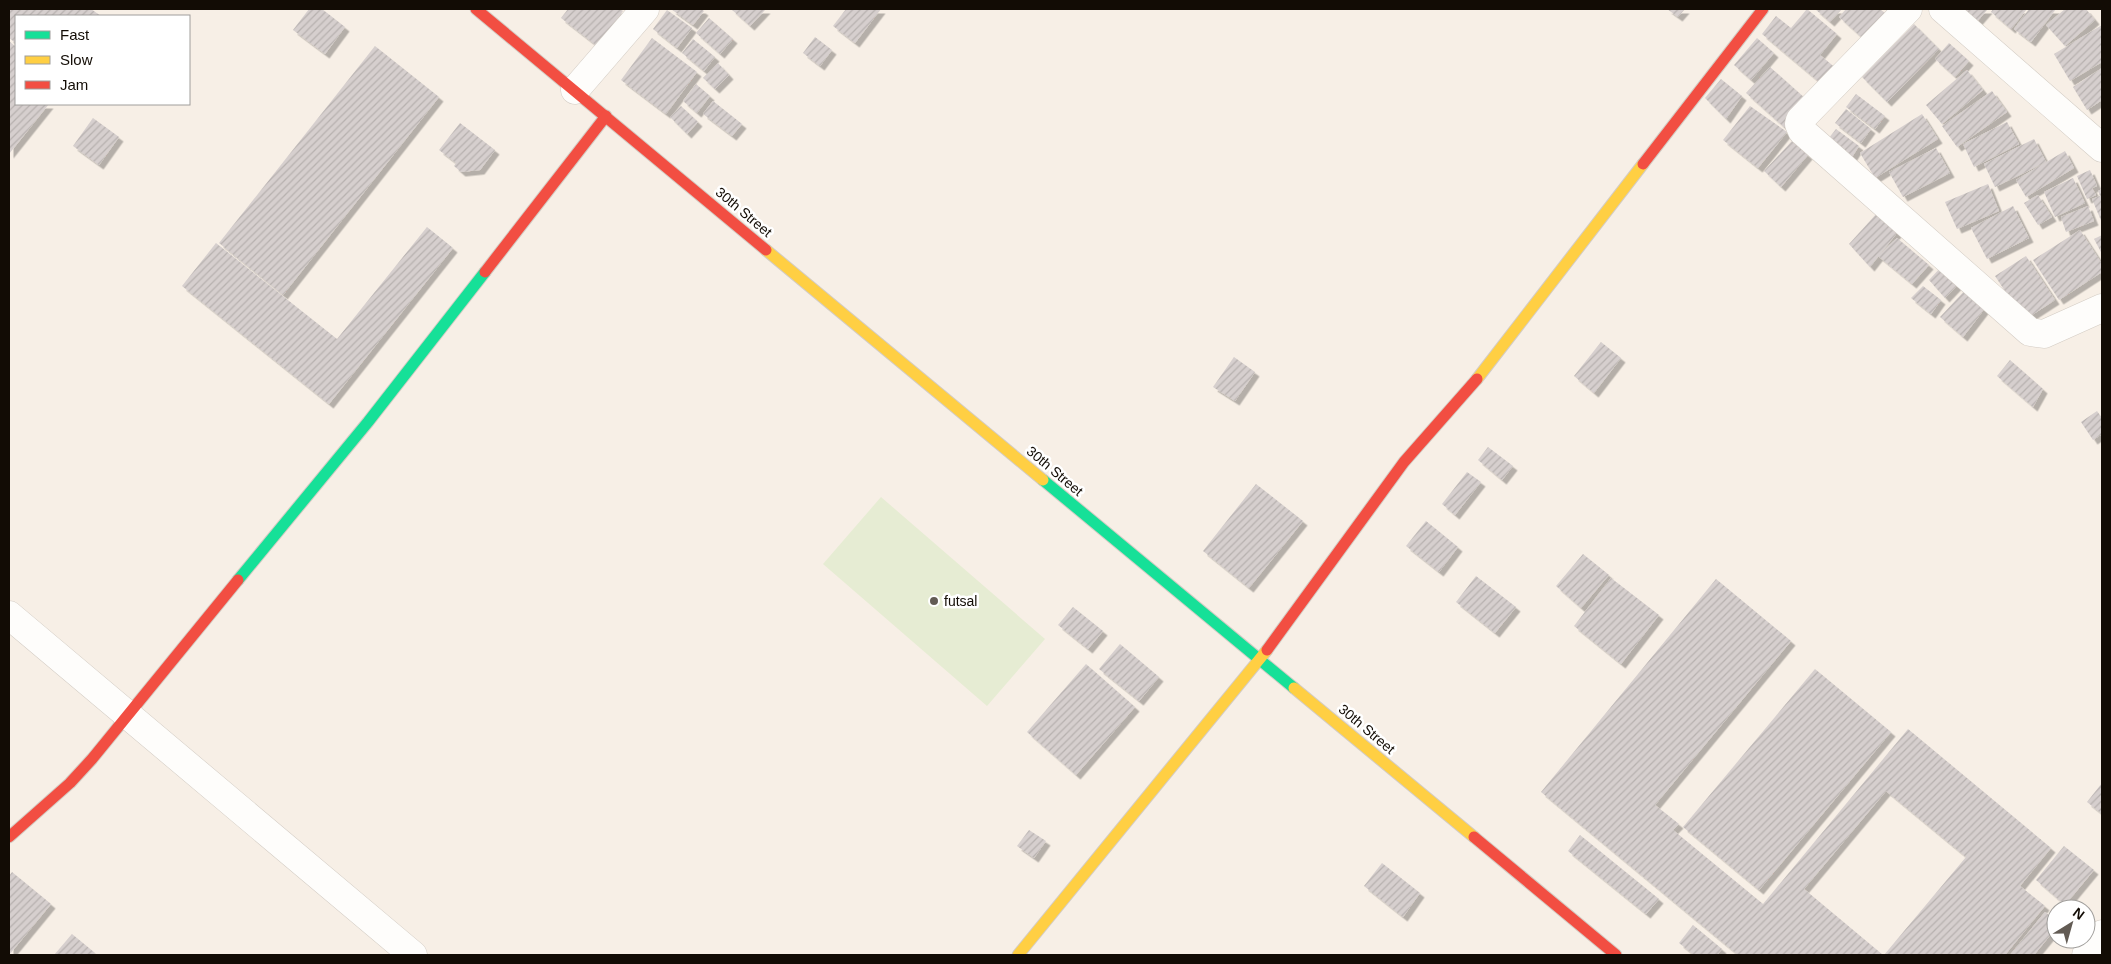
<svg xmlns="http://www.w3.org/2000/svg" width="2111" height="964" font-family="Helvetica,sans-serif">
	<defs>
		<pattern id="building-hatch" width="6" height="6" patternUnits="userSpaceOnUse" patternTransform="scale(1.25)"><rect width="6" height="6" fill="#d6cfce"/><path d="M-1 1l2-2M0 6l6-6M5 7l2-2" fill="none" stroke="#b7b1af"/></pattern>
		<filter id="shadow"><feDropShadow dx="4.5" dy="4.5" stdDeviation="0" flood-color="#0004"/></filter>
	</defs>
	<rect width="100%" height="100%" fill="#f7efe6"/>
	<polygon fill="#e6ecd3" points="881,497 1045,639 987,706 823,564"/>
	<g fill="url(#building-hatch)" filter="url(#shadow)">
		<polygon points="9,9 91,9 101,16 16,16 16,43 9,38"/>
		<polygon points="309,9 322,9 345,27 325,54 293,30"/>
		<polygon points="568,9 620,9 623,11 597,46 561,18"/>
		<polygon points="671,9 701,9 704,11 693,25"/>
		<polygon points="731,9 766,9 750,26"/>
		<polygon points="846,9 881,9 855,43 833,26"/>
		<polygon points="1667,9 1685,9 1678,17"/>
		<polygon points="1807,9 1837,34 1820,55 1838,70 1824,86 1762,34 1776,16 1791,28"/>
		<polygon points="1815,9 1842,9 1830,22"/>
		<polygon points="1846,9 1880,9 1892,19 1869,44 1839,17"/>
		<polygon points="1959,9 1988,9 1974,25"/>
		<polygon points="1993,9 2027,9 2011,29 1991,12"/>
		<polygon points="2029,9 2056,9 2031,42 2014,29"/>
		<polygon points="2065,9 2086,9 2095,20 2065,46 2046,25"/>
		<polygon points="667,10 692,28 677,48 653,29"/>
		<polygon points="709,18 733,39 720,54 696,33"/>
		<polygon points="1914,24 1939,49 1887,102 1862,77"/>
		<polygon points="2102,25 2102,62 2070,81 2054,54"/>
		<polygon points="815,37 832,50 820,66 803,53"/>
		<polygon points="652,38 697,72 666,114 621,80"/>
		<polygon points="1757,38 1774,53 1751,80 1734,65"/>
		<polygon points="693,39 715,57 704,71 682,53"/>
		<polygon points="9,41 16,47 16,104 49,104 9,154"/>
		<polygon points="1949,43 1969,61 1955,77 1935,59"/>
		<polygon points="375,46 439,97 283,295 219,243"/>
		<polygon points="718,63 729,75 715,89 703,78"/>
		<polygon points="1770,67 1807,100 1784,127 1746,93"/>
		<polygon points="2102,68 2102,100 2087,110 2073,87"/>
		<polygon points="1967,70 1983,90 1942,124 1926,105"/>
		<polygon points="1721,79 1742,96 1726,119 1705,98"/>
		<polygon points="696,84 710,96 697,113 683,101"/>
		<polygon points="1992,91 2007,112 1957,147 1942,126"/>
		<polygon points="1856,94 1885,116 1875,129 1846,107"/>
		<polygon points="713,101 742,124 732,136 703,114"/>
		<polygon points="681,106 698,122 687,134 670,117"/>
		<polygon points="1750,106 1787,132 1758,168 1723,140"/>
		<polygon points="1846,109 1871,129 1861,143 1835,123"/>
		<polygon points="1922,114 1938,139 1875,178 1860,153"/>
		<polygon points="93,118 119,137 99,165 73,146"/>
		<polygon points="2007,122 2019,144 1974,167 1963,144"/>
		<polygon points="460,123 495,150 480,170 461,172 454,166 456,163 439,150"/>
		<polygon points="1836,129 1859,146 1847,165 1822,147"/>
		<polygon points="2034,139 2046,162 1995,187 1984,164"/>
		<polygon points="1792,141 1808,155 1781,187 1764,171"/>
		<polygon points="1936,148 1950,173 1903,197 1889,172"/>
		<polygon points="2065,151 2074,168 2026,197 2016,180"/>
		<polygon points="2090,170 2097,186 2092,188 2096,195 2087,199 2077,176"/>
		<polygon points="2073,178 2085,203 2055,217 2044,192"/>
		<polygon points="1988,184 1999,211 1957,229 1945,202"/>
		<polygon points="2102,189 2102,223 2092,199 2100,196 2098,191"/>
		<polygon points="2038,195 2052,217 2038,225 2024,203"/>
		<polygon points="2013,206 2029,238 1987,259 1971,228"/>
		<polygon points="2088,206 2094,221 2066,232 2061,217"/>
		<polygon points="1878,212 1900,229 1870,267 1849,244"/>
		<polygon points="427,227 453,248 329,404 182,286 216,243 337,339"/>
		<polygon points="2080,230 2102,264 2102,272 2059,300 2033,260"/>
		<polygon points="2102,235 2102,254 2094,239"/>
		<polygon points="1897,238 1929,265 1912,284 1878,256"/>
		<polygon points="2026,256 2055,300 2024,320 1995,276"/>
		<polygon points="1942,266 1962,280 1945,298 1929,280"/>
		<polygon points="1923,286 1941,300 1931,314 1911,298"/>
		<polygon points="1968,287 1989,303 1963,337 1940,317"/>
		<polygon points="1601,342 1621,358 1594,393 1574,376"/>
		<polygon points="1234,357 1255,372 1235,401 1213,387"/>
		<polygon points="2010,360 2043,389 2033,407 1997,376"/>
		<polygon points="2097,411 2102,418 2102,434 2093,440 2081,422"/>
		<polygon points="1488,447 1513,466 1502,480 1478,460"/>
		<polygon points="1467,472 1481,482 1455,515 1442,504"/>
		<polygon points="1256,484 1303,521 1249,588 1203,551"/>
		<polygon points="1426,521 1458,547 1439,572 1406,546"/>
		<polygon points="1583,554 1609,575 1581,608 1556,586"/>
		<polygon points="1476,576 1516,607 1495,633 1456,602"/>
		<polygon points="1611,578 1659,615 1621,664 1574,626"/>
		<polygon points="1716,579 1791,641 1655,805 1679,824 1673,830 1763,904 1908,729 2051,848 2020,886 2045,906 2005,955 1884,955 1966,857 1886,791 1804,889 1883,955 1738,955 1541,792"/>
		<polygon points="1073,607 1103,631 1088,649 1058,625"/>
		<polygon points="1120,644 1159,677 1139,701 1099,669"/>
		<polygon points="1086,664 1135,707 1076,775 1027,732"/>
		<polygon points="1815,669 1891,732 1759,890 1683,827"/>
		<polygon points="2102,783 2102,814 2087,802"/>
		<polygon points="1029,830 1046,841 1034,858 1017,846"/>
		<polygon points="1580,835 1659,899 1646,914 1568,851"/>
		<polygon points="2064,846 2094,870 2065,905 2036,880"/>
		<polygon points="1382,863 1420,893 1403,917 1364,886"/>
		<polygon points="12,872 51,904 9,955 9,876"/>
		<polygon points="2045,912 2056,920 2056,928 2034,955 2010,955"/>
		<polygon points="1693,925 1722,949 1717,955 1694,955 1679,943"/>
		<polygon points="72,934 95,953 93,955 54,955"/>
	</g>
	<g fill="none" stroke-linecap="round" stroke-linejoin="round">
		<defs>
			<g id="street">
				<polyline points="1908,9 1800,120 1799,124 1802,131 2030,332 2044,334 2102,308"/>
				<polyline points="1943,9 2102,148"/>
				<polyline points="575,90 645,9"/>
				<polyline points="9,615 413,955"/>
				<polyline points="2086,955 2102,934"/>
			</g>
			<g id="fast">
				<polyline points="1043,480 1294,688"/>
				<polyline points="238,580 368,422 485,272"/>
			</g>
			<g id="slow">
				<polyline points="766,250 1043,480"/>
				<polyline points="1477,379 1643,164"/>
				<polyline points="1294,688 1474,837"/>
				<polyline points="1018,955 1267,650"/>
			</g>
			<g id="jam">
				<polyline points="476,9 766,250"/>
				<polyline points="1643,164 1763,9"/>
				<polyline points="485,272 606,116"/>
				<polyline points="1267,650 1404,462 1477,379"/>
				<polyline points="9,837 70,783 92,759 238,580"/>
				<polyline points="1474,837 1616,955"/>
			</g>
		</defs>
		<use href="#street" stroke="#d3ccc4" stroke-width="29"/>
		<use href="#fast" stroke="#d3ccc4" stroke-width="13"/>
		<use href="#slow" stroke="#d3ccc4" stroke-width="13"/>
		<use href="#jam" stroke="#d3ccc4" stroke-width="13"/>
		<use href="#street" stroke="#fefdfb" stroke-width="28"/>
		<use href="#fast" stroke="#16e098" stroke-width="11"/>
		<use href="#slow" stroke="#ffcf43" stroke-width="11"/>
		<use href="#jam" stroke="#f24e42" stroke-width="11"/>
	</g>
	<circle fill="#625b54" stroke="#fff" stroke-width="2" cx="934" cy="601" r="5"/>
	<g text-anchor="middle" stroke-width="5" stroke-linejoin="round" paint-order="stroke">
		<g font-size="14" fill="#120c05" stroke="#fff">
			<text transform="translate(744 212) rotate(40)" y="5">30th Street</text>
			<text transform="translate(1055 471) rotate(40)" y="5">30th Street</text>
			<text transform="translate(1367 729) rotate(40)" y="5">30th Street</text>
		</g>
		<g font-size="14" fill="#120c05" stroke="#fff" text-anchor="start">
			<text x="944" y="606">futsal</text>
		</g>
	</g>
	<rect width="2111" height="964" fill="none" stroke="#120c05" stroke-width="20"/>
	<rect x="15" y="15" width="175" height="90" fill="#ffffff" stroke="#a09e9b"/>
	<rect x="25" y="31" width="25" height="8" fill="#16e098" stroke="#a09e9b"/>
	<text x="60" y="40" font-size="15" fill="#120c05">Fast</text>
	<rect x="25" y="56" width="25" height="8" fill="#ffcf43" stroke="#a09e9b"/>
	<text x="60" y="65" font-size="15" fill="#120c05">Slow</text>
	<rect x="25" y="81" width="25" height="8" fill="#f24e42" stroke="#a09e9b"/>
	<text x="60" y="90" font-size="15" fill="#120c05">Jam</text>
	<g transform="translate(2071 924) rotate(37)"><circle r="24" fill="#ffffff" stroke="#a09e9b"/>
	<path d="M0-4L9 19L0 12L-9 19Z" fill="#625b54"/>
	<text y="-8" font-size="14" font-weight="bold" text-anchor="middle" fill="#120c05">N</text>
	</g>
</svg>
